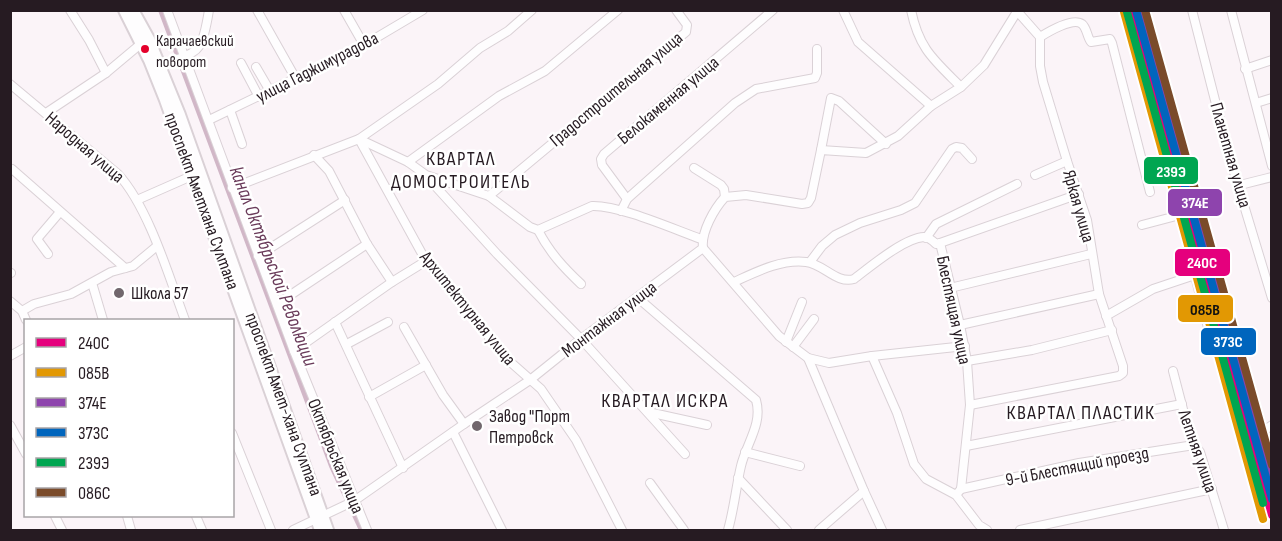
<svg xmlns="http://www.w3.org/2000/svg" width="1282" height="541" font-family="'Sofia Sans Condensed',sans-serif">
	<rect width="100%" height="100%" fill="#fbf4f8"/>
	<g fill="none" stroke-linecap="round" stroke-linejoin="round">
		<polyline stroke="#d1b7c7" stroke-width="6" points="161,10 332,466 362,530"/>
		<defs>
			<g id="minor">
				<polyline points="70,10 89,40 106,73"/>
				<polyline points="167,10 294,351 367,530"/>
				<polyline points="257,10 296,79"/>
				<polyline points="344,10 364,45"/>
				<polyline points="532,10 508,31 480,48 438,84 359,139 426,261 507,359 541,389 576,440 622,530"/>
				<polyline points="843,10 858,42 931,106"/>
				<path d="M911,10c8,39 23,50 50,77"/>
				<polyline points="1192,10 1230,159 1272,298"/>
				<polyline points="1231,10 1272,166"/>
				<polyline points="1017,11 1040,37"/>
				<path d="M1040,37c8,-5 33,-20 42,-13 5,4 5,13 9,18l19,-3 2,4 38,149"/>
				<polyline points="241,63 259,97"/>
				<polyline points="256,67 270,91"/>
				<path d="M158,68c40,-20 43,-8 51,-58"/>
				<polyline points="1245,69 1272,60"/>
				<path d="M10,84l108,90c31,34 51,103 67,146"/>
				<polyline points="1256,103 1272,98"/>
				<polyline points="230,110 242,144"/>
				<polyline points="46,113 106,73 143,42"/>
				<polyline points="209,120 364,45 423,10"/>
				<polyline points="821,150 831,98 839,101 886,144"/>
				<polyline points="314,155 329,171 367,244 392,282"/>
				<polyline points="408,162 499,96 545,71 618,10"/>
				<polyline points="694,168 721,185 724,189 725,197"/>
				<polyline points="12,169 125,268"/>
				<polyline points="1035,175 1067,161"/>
				<polyline points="427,177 497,254 581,339 685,454"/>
				<polyline points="1240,185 1272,177"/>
				<path d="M232,188l127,-49 49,23 18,13 63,21 41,31 8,3 54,-24c27,-1 81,23 109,33"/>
				<polyline points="489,196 686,32 687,25 676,10"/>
				<polyline points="627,199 602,165 601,159 604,154 773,10"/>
				<polyline points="137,200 196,174"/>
				<polyline points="621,211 627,199 735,103 756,89 815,78 817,73 817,49"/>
				<polyline points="1142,225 1180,215 1210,336"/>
				<path d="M538,230c11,22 26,38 43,54"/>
				<polyline points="926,238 936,224 1017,184"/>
				<polyline points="940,243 1079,194"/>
				<polyline points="703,248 779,336 808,358 829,363 872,356 897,413 914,464 926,479 956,495 979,525 987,530"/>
				<polyline points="48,254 37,239 60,212"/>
				<polyline points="258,256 345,200"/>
				<polyline points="810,262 822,246 835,235 860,223 901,210 915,203 952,149 956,147 962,148 972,159"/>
				<polyline points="10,273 11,273"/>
				<path d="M734,282c22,-10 47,-23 72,-20 18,2 30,22 48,17 16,-12 50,-41 70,-42 5,0 9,4 12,7l4,-1 20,82 7,36 3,44 -9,84 -5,6"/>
				<polyline points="92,283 103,320"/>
				<polyline points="950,288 1091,254"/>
				<path d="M638,298l118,102c7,24 -10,44 -15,66 -5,21 -7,43 -13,64"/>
				<polyline points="10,301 22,311 26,320"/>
				<polyline points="277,304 367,244"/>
				<polyline points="22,311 34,304 71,294 111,272 133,266 157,246"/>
				<polyline points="1106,316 1153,289 1195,275"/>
				<polyline points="335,322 403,468"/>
				<polyline points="960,325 1099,294"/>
				<polyline points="404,327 443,395 464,424"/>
				<polyline points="786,342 802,302"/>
				<polyline points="347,344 388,322"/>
				<polyline points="793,347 814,319"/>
				<polyline points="294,351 392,282 426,261"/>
				<polyline points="10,356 26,347"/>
				<polyline points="872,356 965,346"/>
				<polyline points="808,358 864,491 819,530"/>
				<polyline points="967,361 1032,350 1112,330"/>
				<polyline points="1173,371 1191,440 1200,452 1224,530"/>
				<polyline points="369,397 426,365"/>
				<polyline points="970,405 1119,376 1123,373 1123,366 1099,294 1087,220 1067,161 1043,82 1040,66 1040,37"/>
				<polyline points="648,412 707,425"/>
				<polyline points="10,425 26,454"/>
				<polyline points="1272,425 1262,432 1261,438 1272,471"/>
				<polyline points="453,432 502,530"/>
				<polyline points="232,433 271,530"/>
				<polyline points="966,446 1182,404"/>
				<polyline points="745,452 800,466"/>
				<polyline points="738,478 787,530"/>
				<polyline points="650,483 684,530"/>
				<polyline points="961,489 1079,463 1194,445"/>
				<polyline points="864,491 882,530"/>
				<polyline points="55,516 62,530"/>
				<polyline points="127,516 131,530"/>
				<polyline points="196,516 202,530"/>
				<path d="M293,530l61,-29 110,-77 66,-44 51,-41 122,-91c-2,-16 11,-39 22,-51l21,-2 56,9 6,-1 3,-5 10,-48 45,3 32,-17 33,-30 30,-19 23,-22 34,-55"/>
				<polyline points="1020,530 1212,489"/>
			</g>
			<g id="major">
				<polyline points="124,10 149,60 165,100 320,530"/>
				<polyline points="133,10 149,39 180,115 328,530"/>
			</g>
		</defs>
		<use href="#minor" stroke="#dad1d6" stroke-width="10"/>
		<use href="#major" stroke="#dad1d6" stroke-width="14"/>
		<use href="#minor" stroke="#fefdfe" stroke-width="8"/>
		<use href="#major" stroke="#fefdfe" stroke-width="10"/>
		<defs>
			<polyline id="rail-1" points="1133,10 1272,515"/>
			<polyline id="rail-2" points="1124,12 1263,519"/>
			<polyline id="rail-3" points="1142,10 1272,481"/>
			<polyline id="rail-4" points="1136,10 1272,499"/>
			<polyline id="rail-5" points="1127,12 1263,503"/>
			<polyline id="rail-6" points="1145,10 1272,465"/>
		</defs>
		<use href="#rail-1" stroke="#fff" stroke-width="12"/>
		<use href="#rail-2" stroke="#fff" stroke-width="12"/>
		<use href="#rail-3" stroke="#fff" stroke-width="12"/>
		<use href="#rail-4" stroke="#fff" stroke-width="12"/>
		<use href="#rail-5" stroke="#fff" stroke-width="12"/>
		<use href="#rail-6" stroke="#fff" stroke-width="12"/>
		<use href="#rail-1" stroke="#e5007d" stroke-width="8"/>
		<use href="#rail-2" stroke="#e29803" stroke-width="8"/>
		<use href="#rail-3" stroke="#8e44ad" stroke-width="8"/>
		<use href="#rail-4" stroke="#0065bd" stroke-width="8"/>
		<use href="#rail-5" stroke="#00a651" stroke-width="8"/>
		<use href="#rail-6" stroke="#7a4b2a" stroke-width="8"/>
	</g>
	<circle fill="#e4002b" stroke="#fff" stroke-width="2" cx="145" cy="49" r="5"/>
	<g fill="#71676d" stroke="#fff" stroke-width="2">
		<circle cx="119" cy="293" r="6"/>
		<circle cx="477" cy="426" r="6"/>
	</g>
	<g text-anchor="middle" stroke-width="5" stroke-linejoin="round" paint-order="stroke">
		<g font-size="16" fill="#261b22" stroke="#fff" text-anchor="start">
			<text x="156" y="46">Карачаевский<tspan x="156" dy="21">поворот</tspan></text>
		</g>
		<g font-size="18" fill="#261b22" stroke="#fff">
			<text transform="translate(317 67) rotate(-27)" y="6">улица Гаджимурадова</text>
			<text transform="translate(616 89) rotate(-40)" y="6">Градостроительная улица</text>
			<text transform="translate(668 100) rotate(-40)" y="6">Белокаменная улица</text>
			<text transform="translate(85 147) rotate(41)" y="6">Народная улица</text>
			<text transform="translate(1231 155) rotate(74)" y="6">Планетная улица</text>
			<text transform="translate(202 201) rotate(70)" y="6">проспект Аметхана Султана</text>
			<text transform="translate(1079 206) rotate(74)" y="6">Яркая улица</text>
			<text transform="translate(468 308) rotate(51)" y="6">Архитектурная улица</text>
			<text transform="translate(954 310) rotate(78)" y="6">Блестящая улица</text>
			<text transform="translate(609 319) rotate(-37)" y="6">Монтажная улица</text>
			<text transform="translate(284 404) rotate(70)" y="6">проспект Амет-хана Султана</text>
			<text transform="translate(1198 451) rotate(71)" y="6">Летняя улица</text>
			<text transform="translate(336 456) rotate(68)" y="6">Октябрьская улица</text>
			<text transform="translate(1077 466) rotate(-11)" y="6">9-й Блестящий проезд</text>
		</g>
		<g font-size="18" fill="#261b22" stroke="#fff" text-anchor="start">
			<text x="131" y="299">Школа 57</text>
			<text x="489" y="422">Завод "Порт<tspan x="489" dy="21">Петровск</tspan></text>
		</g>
		<g font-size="20" letter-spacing="1.5" fill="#261b22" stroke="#fff">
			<text x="461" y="165">КВАРТАЛ<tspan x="461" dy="23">ДОМОСТРОИТЕЛЬ</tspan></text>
			<text x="665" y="407">КВАРТАЛ ИСКРА</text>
			<text x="1081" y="419">КВАРТАЛ ПЛАСТИК</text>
		</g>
		<g font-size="20" font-style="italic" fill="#6a3b5a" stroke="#fff">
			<text transform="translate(274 266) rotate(69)" y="7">канал Октябрьской Революции</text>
		</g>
	</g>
	<g stroke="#fff" stroke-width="2">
		<rect x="1143" y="156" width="56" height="29" rx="6" fill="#00a651"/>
		<rect x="1167" y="188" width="56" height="29" rx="6" fill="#8e44ad"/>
		<rect x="1174" y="248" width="57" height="29" rx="6" fill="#e5007d"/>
		<rect x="1177" y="294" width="57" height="29" rx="6" fill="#e29803"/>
		<rect x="1200" y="327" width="57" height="29" rx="6" fill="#0065bd"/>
	</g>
	<g font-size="16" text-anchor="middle" font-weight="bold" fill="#fff">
		<text x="1171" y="177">239Э</text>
		<text x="1195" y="208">374Е</text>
		<text x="1202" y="268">240С</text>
		<text x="1228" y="347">373C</text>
	</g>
	<g font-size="16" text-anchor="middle" font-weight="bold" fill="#111">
		<text x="1205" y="315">085В</text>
	</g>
	<rect width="1282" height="541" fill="none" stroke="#261b22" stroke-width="24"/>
	<rect x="24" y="319" width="210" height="198" fill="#ffffff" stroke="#a8a4a7" stroke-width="1.5"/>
	<rect x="36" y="338" width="30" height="9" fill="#e5007d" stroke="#a8a4a7" stroke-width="1.5"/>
	<text x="78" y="349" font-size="18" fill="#261b22">240С</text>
	<rect x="36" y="368" width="30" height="9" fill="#e29803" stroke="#a8a4a7" stroke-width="1.5"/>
	<text x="78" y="379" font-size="18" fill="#261b22">085В</text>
	<rect x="36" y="398" width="30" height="9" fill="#8e44ad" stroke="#a8a4a7" stroke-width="1.5"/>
	<text x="78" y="409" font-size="18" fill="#261b22">374Е</text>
	<rect x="36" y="428" width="30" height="9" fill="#0065bd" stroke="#a8a4a7" stroke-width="1.5"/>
	<text x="78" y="439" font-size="18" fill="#261b22">373C</text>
	<rect x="36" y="458" width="30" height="9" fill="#00a651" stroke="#a8a4a7" stroke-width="1.5"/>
	<text x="78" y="469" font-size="18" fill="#261b22">239Э</text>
	<rect x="36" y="488" width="30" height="9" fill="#7a4b2a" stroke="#a8a4a7" stroke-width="1.5"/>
	<text x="78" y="499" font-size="18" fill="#261b22">086С</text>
</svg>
